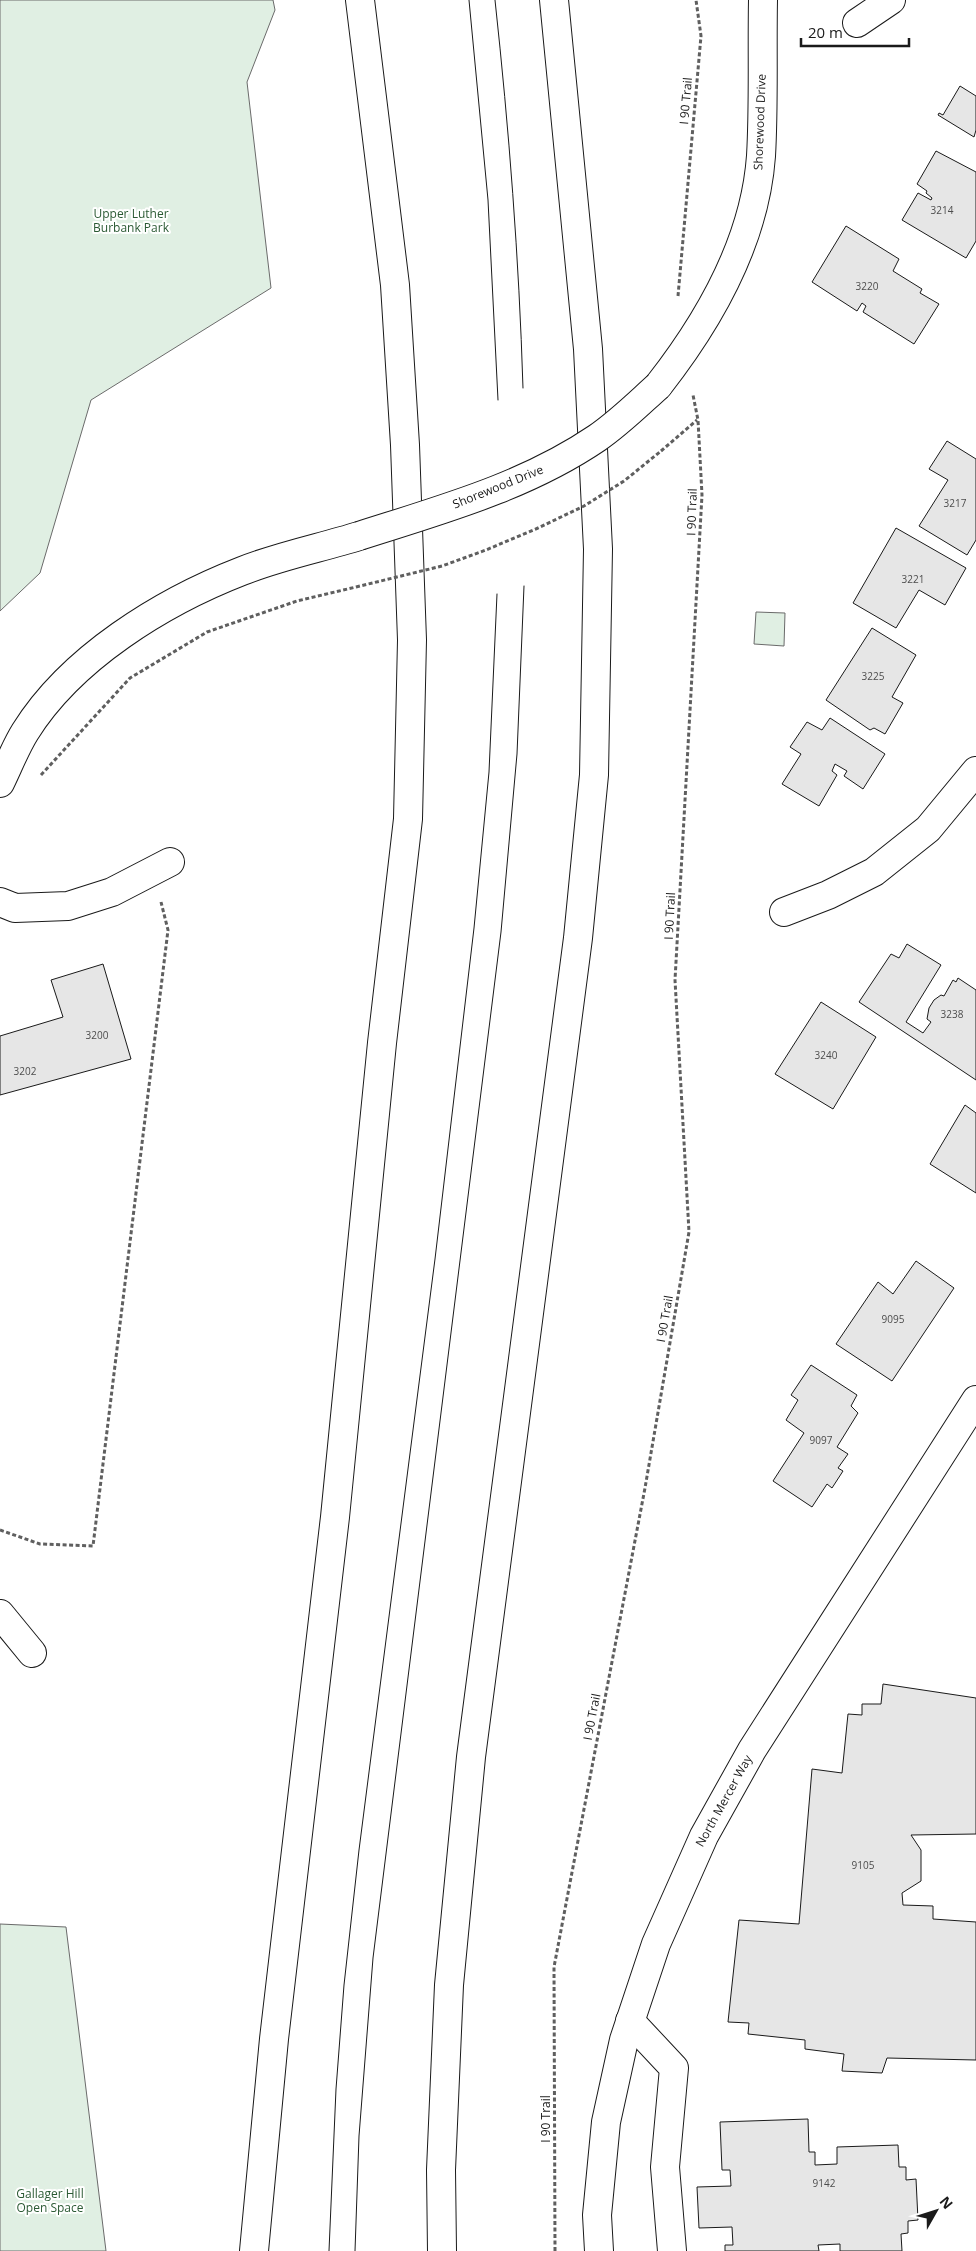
<svg xmlns="http://www.w3.org/2000/svg" width="976" height="2251" font-family="'Open Sans',sans-serif">
	<rect width="100%" height="100%" fill="#fff"/>
	<g fill="#e0efe3" stroke="#6a6a6a">
		<polygon points="0,0 273,0 275,10 247,82 271,288 91,400 40,573 0,611"/>
		<polygon points="756,612 785,613 784,646 754,644"/>
		<polygon points="0,1924 66,1927 106,2251 0,2251"/>
	</g>
	<g fill="#e6e6e6" stroke="#1a1a1a">
		<polygon points="960,86 976,96 976,130 974,137 938,115 939,113 943,115"/>
		<polygon points="936,151 976,172 976,241 966,258 902,220 918,193 931,200 932,198 926,193 927,191 917,184"/>
		<polygon points="846,226 899,259 893,271 922,289 920,293 939,304 914,344 863,312 866,306 862,303 857,311 812,282"/>
		<polygon points="947,441 976,459 976,540 967,555 919,526 948,480 929,469"/>
		<polygon points="896,528 966,568 945,605 919,590 896,628 853,603"/>
		<polygon points="872,628 916,655 892,697 903,703 885,734 874,728 870,730 826,700"/>
		<polygon points="830,718 885,754 863,789 844,776 847,771 835,764 832,771 837,775 819,806 782,784 801,754 790,747 807,722 822,730"/>
		<polygon points="907,944 941,965 906,1022 923,1033 931,1022 927,1019 929,1008 934,1000 941,995 944,996 953,980 956,982 958,978 976,990 976,1080 859,1002 891,954 899,958"/>
		<polygon points="103,964 131,1059 0,1095 0,1036 63,1017 51,980"/>
		<polygon points="821,1002 876,1037 833,1109 775,1074"/>
		<polygon points="965,1105 976,1113 976,1193 930,1164"/>
		<polygon points="916,1261 954,1288 892,1381 836,1344 878,1282 893,1294"/>
		<polygon points="811,1365 857,1395 851,1406 858,1413 837,1447 848,1454 838,1468 843,1471 832,1488 827,1484 812,1507 773,1481 804,1433 786,1420 798,1400 791,1395"/>
		<polygon points="883,1684 976,1698 976,1834 911,1835 921,1850 921,1881 902,1893 903,1905 933,1906 933,1919 976,1922 976,2060 887,2058 882,2073 842,2071 844,2054 805,2049 805,2040 748,2034 749,2023 728,2022 739,1920 799,1924 812,1769 842,1773 848,1714 862,1715 862,1704 881,1704"/>
		<polygon points="808,2119 809,2152 815,2152 815,2165 837,2164 837,2147 898,2145 899,2167 906,2167 906,2180 916,2179 918,2220 908,2221 908,2233 901,2234 902,2251 840,2251 840,2244 818,2245 819,2251 725,2251 725,2245 733,2245 732,2227 699,2228 697,2187 731,2186 730,2170 722,2170 720,2122"/>
	</g>
	<g fill="none" stroke-linecap="round" stroke-linejoin="round">
		<defs>
			<g id="minor">
				<polyline points="857,23 891,0"/>
				<path d="M658,386c51,-65 97,-145 103,-230 3,-51 1,-104 2,-156"/>
				<path d="M0,783c8,-16 15,-35 25,-51 46,-74 137,-130 217,-161 37,-15 78,-23 117,-35"/>
				<polyline points="0,902 15,908 68,906 112,892 170,862"/>
				<polyline points="784,912 828,895 874,872 928,829 976,771"/>
				<polyline points="0,1614 32,1653"/>
				<polyline points="630,2021 674,2068 665,2167 672,2251"/>
				<polyline points="599,2251 597,2215 606,2122 624,2040 656,1944 704,1836 752,1750 976,1400"/>
			</g>
			<g id="highway">
				<polyline points="254,2251 274,2039 335,1517 382,1043 408,819 412,640 405,445 395,285 360,0"/>
				<polyline points="442,2251 441,2170 449,1985 471,1757 578,938 594,775 598,549 588,349 554,0"/>
			</g>
		</defs>
		<use href="#minor" stroke="#1a1a1a" stroke-width="30"/>
		<use href="#highway" stroke="#1a1a1a" stroke-width="30"/>
		<g stroke="#5f5f5f" stroke-width="3" stroke-dasharray="4 2.5" stroke-linecap="butt">
			<polyline points="678,296 701,36 696,0"/>
			<polyline points="661,451 697,420"/>
			<polyline points="41,775 130,678 207,632 297,601 356,587"/>
			<polyline points="0,1530 40,1544 93,1546 168,930 161,902"/>
			<polyline points="555,2251 554,1967 645,1488 689,1232 675,980 702,495 698,420 693,395"/>
		</g>
		<use href="#minor" stroke="#fff" stroke-width="28"/>
		<use href="#highway" stroke="#fff" stroke-width="28"/>
		<g stroke="#1a1a1a" stroke-width="1">
			<polyline points="469,0 488,200 498,400"/>
			<path d="M495,0c14,129 24,258 28,388"/>
			<polyline points="329,2251 336,2089 344,1985 359,1850 435,1259 474,928 489,772 497,594"/>
			<polyline points="355,2251 359,2136 373,1958 501,932 517,754 524,586"/>
		</g>
		<defs>
			<path id="minor-bridge" d="M359,536c81,-26 166,-49 238,-98 22,-15 41,-34 61,-52"/>
		</defs>
		<use href="#minor-bridge" stroke="#1a1a1a" stroke-width="30" stroke-linecap="butt"/>
		<polyline stroke="#5f5f5f" stroke-width="3" stroke-dasharray="4 2.5" stroke-linecap="butt" points="356,587 442,566 486,550 538,528 584,506 624,481 661,451"/>
		<use href="#minor-bridge" stroke="#fff" stroke-width="28"/>
	</g>
	<g text-anchor="middle" stroke-width="4" stroke-linejoin="round" paint-order="stroke">
		<g font-size="10" fill="#4d4d4d">
			<text x="942" y="214">3214</text>
			<text x="867" y="290">3220</text>
			<text x="955" y="507">3217</text>
			<text x="913" y="583">3221</text>
			<text x="873" y="680">3225</text>
			<text x="952" y="1018">3238</text>
			<text x="97" y="1039">3200</text>
			<text x="826" y="1059">3240</text>
			<text x="25" y="1075">3202</text>
			<text x="893" y="1323">9095</text>
			<text x="821" y="1444">9097</text>
			<text x="863" y="1869">9105</text>
			<text x="824" y="2187">9142</text>
		</g>
		<g font-size="12" fill="#1a1a1a" stroke="#fff">
			<text transform="translate(686 101) rotate(-85)" y="4">I 90 Trail</text>
			<text transform="translate(760 122) rotate(-88)" y="4">Shorewood Drive</text>
			<text transform="translate(498 487) rotate(-22)" y="4">Shorewood Drive</text>
			<text transform="translate(692 512) rotate(-88)" y="4">I 90 Trail</text>
			<text transform="translate(670 916) rotate(-87)" y="4">I 90 Trail</text>
			<text transform="translate(665 1319) rotate(-80)" y="4">I 90 Trail</text>
			<text transform="translate(592 1717) rotate(-79)" y="4">I 90 Trail</text>
			<text transform="translate(724 1801) rotate(-61)" y="4">North Mercer Way</text>
			<text transform="translate(546 2119) rotate(-90)" y="4">I 90 Trail</text>
		</g>
		<g font-size="12" fill="#2b5a34" stroke="#fff">
			<text x="131" y="218">Upper Luther<tspan x="131" dy="14">Burbank Park</tspan></text>
			<text x="50" y="2198">Gallager Hill<tspan x="50" dy="14">Open Space</tspan></text>
		</g>
	</g>
	<g transform="translate(936 2211) rotate(51)" stroke="#ffffff" stroke-width="4" paint-order="stroke">
	<path d="M0-4L9 19L0 12L-9 19Z" fill="#1a1a1a"/>
	<text y="-8" font-size="14" font-weight="bold" text-anchor="middle" fill="#1a1a1a">N</text>
	</g>
	<path d="M801 38v8h108v-8" fill="none" stroke="#1a1a1a" stroke-width="2.5"/>
	<text x="808" y="38" font-size="15" fill="#1a1a1a" stroke="#ffffff" stroke-width="4" paint-order="stroke">20 m</text>
</svg>
